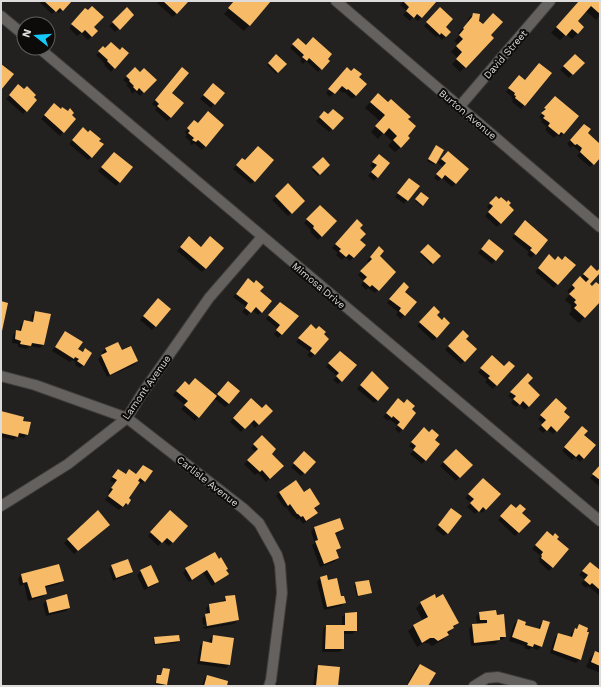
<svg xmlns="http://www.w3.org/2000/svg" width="601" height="687" font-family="'Work Sans',sans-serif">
	<rect width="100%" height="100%" fill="#23211f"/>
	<g fill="#0007">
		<polygon points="42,1 71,1 59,13 56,10 52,14 40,3"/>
		<polygon points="159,1 186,1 187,2 173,17 157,3"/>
		<polygon points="235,1 270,1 244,31 224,14"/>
		<polygon points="404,1 436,1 418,21 413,17 410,21 403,15 407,11 400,5"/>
		<polygon points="580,1 600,1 600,15 596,20 586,11 577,21 583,27 577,34 572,39 566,34 560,40 551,33"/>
		<polygon points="127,8 133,15 115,32 109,26"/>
		<polygon points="440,9 444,27 449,32 442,40 438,36 436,37 424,26"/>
		<polygon points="85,10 93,27 97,31 88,40 81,33 77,36 69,28"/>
		<polygon points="473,14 493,38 460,72 452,64 458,58 451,52 458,44 454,41 460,35 458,33 467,24 468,19"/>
		<polygon points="298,39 328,61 318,72 306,61 303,64 300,61 302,59 290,48"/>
		<polygon points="104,48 114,68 111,72 104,65 105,64 96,55"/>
		<polygon points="276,55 285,64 276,74 267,65"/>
		<polygon points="575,55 583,63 569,78 560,70"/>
		<polygon points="135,68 140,73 155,80 140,96 135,91 133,94 130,91 131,90 126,85 128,84 123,80"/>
		<polygon points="179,72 171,93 171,118 167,121 155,110 157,108 152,104"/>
		<polygon points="344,72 358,77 356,96 352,99 344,92 343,93 338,89 330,97 326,93"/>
		<polygon points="551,73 521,109 512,102 513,100 511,98 512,97 506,92 515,80 525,81"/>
		<polygon points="19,86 36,100 23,114 6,99"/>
		<polygon points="209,88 214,104 211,108 200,99"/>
		<polygon points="372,100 407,119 401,147 395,152 388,146 392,141 383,133 378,139 371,132 380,121 365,108"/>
		<polygon points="551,100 563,133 560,137 557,135 554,138 545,130 547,127 541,122 542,120 539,117 543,113 542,112"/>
		<polygon points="51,108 63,132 60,136 41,119"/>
		<polygon points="325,112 328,115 342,118 329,132 316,121"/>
		<polygon points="191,125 205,146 202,150 194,143 192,145 190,144 191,142 185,137 187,135 185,132"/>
		<polygon points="581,128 600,145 600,157 590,167 577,156 580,152 573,146 571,148 567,144"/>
		<polygon points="79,132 88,133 91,157 88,160 69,144"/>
		<polygon points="436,146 436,163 434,165 427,161"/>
		<polygon points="111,156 132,168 116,186 98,171"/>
		<polygon points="444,156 456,183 452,187 442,178 438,181 434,178 443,167 438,163"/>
		<polygon points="376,158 389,163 374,181 368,176 374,169 370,166"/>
		<polygon points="242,159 245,162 254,181 251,184 233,169"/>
		<polygon points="323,159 329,165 318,176 312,170"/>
		<polygon points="406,183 407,200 404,204 395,197"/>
		<polygon points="288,185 304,201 288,216 272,200"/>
		<polygon points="421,193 423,205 421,206 415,201"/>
		<polygon points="496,197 513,210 497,227 485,216 490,210 487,207"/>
		<polygon points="320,206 336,221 318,240 310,232 311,230 304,223"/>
		<polygon points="353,224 358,228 359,240 364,245 350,261 345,257 342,260 336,255 338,253 332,248"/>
		<polygon points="522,225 547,240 531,258 527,254 529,252 512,238"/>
		<polygon points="186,241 201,248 223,248 202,272 177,251"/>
		<polygon points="486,244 503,251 492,264 478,253"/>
		<polygon points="428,245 440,256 431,265 420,254"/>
		<polygon points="376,251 378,256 395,272 375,293 368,288 366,290 361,285 364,281 358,275 369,263 367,261"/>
		<polygon points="565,257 557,284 554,288 535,272 546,259 561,261"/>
		<polygon points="591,267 597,272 600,270 600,271 589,284 592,287 600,286 600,301 579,323 569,314 572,310 570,308 572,306 565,300 570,294 567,291"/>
		<polygon points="245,283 259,292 262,312 258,315 252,310 247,316 242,312 246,307 233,297"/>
		<polygon points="401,287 404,292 416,302 401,319 396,315 398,312 387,303"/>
		<polygon points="155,303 170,309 152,330 140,320"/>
		<polygon points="277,306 298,316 278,338 274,334 278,329 266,319"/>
		<polygon points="430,311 435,315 437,337 433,341 417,326"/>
		<polygon points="36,312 49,314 43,345 40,348 29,346 27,349 18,347 18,344 12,343 13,335 17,331 19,332 21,324 24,321 31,322 32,315"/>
		<polygon points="311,326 328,339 311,358 307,355 310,352 296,342"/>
		<polygon points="463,331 465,339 475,349 461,364 445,350"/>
		<polygon points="65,332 77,349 82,352 85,349 84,365 80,368 75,365 76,363 72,360 70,362 52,351"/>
		<polygon points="118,343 122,352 137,361 134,365 107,377 98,359 103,355 102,353 105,349"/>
		<polygon points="336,355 342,381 338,384 333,380 337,376 326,367"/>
		<polygon points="492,357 504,368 514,366 493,389 485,382 487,380 478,372"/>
		<polygon points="528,374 526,383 539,395 525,410 519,404 516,407 511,403 513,400 508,396"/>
		<polygon points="368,376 378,400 374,403 357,389"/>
		<polygon points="182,385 189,386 216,396 225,386 229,404 225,407 214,398 195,421 181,409 185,405 173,395"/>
		<polygon points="251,399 262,409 271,411 255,428 250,422 241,432 230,422"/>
		<polygon points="553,402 562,412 556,431 553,434 547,429 543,433 538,429 543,424 538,419"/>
		<polygon points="395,403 410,410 415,413 399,433 395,429 398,426 389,419 388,421 383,417"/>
		<polygon points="1,412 22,421 27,434 24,438 17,436 14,440 1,437"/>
		<polygon points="579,431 583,435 584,458 580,462 575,457 572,460 562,451"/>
		<polygon points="420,432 429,433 434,440 439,445 422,464 410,454 414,450 409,446"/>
		<polygon points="262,436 271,454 282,466 266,482 258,473 255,475 244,464 256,453 251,448"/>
		<polygon points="456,450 471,465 456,481 440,466"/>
		<polygon points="304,452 315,462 301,476 291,467"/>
		<polygon points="143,466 144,481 141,484 138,482 127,498 127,504 124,507 122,507 119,510 105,500 110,493 108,492 114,483 110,481 115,473 125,474 129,471 136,475"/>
		<polygon points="600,466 600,487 590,478"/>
		<polygon points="483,479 499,494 482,513 479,510 475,514 467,507 471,503 465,498"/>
		<polygon points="280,492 304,493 317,513 303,524 299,518 297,520 294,516 293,517 286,507 285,508 276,496"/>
		<polygon points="508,509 521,514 519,532 515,536 498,520"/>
		<polygon points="98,511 106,528 74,554 64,543"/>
		<polygon points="170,511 187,526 169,546 163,541 158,546 148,536"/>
		<polygon points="448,512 447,533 444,536 435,529"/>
		<polygon points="339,519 343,529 339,533 335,534 340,548 336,552 338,558 334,562 320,567 312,545 315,543 311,532 314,528"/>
		<polygon points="543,536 556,539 568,549 549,571 539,562 540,560 538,559 541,556 532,549"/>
		<polygon points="219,560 228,574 212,586 203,573 189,582 183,573 186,569"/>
		<polygon points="59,565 63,580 59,584 44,588 46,593 42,597 28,601 24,584 20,586 18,579 21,575"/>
		<polygon points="112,566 132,572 128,575 113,581 109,569"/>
		<polygon points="587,566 600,571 600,596 588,586 586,588 581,584 585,579 579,575"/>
		<polygon points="141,571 158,582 155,585 144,590 137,575"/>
		<polygon points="320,578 327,582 345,602 341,606 324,610 317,582"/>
		<polygon points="356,583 371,593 357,597 354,585"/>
		<polygon points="66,596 69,608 66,611 46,616 43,604 46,601"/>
		<polygon points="226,597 238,620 234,624 204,629 203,627 235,622 235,620 203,625 202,618 207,615 206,608 209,605 222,603 222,601"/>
		<polygon points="436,599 457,623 443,640 432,646 428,643 424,643 417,647 408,631 414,626 423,621 416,608 421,603"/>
		<polygon points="480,613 505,637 502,640 499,640 496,644 471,646 469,629 472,625 477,625 476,616"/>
		<polygon points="345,614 356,631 352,634 343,634 343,649 339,652 322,652 323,629 326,626 342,626 342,617"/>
		<polygon points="518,620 524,625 538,630 540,624 543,621 541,646 538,650 531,648 529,650 524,648 525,646 509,641 514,624"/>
		<polygon points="579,626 580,659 576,663 550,653 555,637 559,634 570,638 571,633"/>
		<polygon points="213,636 229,664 226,668 197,664 200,646 203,642 209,643 210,639"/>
		<polygon points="155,638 179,641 177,643 154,645 153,639"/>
		<polygon points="600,650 600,673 586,667 590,658 595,652 597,653"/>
		<polygon points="420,665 427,686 406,686 416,668"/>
		<polygon points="319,666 337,686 313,686 315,669"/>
		<polygon points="163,669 166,685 164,686 155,684 156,677 158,676 160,676"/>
		<polygon points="207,676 226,686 202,686 204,679"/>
	</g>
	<g fill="#f7bb67">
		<polygon points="44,1 72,1 63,11 60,8 56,12"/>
		<polygon points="163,1 187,1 188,2 177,14"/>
		<polygon points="234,1 271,1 250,26 228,8"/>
		<polygon points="403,1 437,1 422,18 417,14 414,18 406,11 409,7"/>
		<polygon points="579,1 600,1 600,14 591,6 578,21 584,27 578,34 572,29 566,36 556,27"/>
		<polygon points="92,6 104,17 94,27 98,31 92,37 85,30 82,33 71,24 85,8 88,10"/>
		<polygon points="127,7 134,15 120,30 112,22"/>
		<polygon points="440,7 453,19 446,27 451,32 446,37 441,33 440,35 426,22"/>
		<polygon points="473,13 480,14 479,21 483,24 493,13 503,22 491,35 494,38 466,68 456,59 462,52 456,46 463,39 459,35 464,29 463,28 472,17"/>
		<polygon points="313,37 332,54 328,59 330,61 322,70 309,58 307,61 302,57 304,55 292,44 298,38 306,45"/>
		<polygon points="111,42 120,50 122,47 129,53 115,69 107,61 108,60 98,51 103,46 105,48"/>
		<polygon points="276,54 287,64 278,73 268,63"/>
		<polygon points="575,54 585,63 573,75 563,66"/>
		<polygon points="539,63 552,73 525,106 515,98 516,96 514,95 515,93 508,88 519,75 525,80"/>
		<polygon points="1,64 14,74 1,90"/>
		<polygon points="135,67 140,72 144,68 157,80 144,93 139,88 137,91 133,87 134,86 129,81 130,80 126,76"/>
		<polygon points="182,67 189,73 172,93 184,103 171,118 157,106 159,104 155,100"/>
		<polygon points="347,67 351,71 354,68 362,74 359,77 367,84 356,96 348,89 347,90 342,86 335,94 328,89"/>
		<polygon points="213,83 225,93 215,105 203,95"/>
		<polygon points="18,84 24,89 27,86 36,95 34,97 37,100 27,112 9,95"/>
		<polygon points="378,93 388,102 391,99 411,117 408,119 416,126 408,136 410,138 401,148 393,140 397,136 389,128 384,134 375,126 385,115 370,102"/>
		<polygon points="555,96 579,116 564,134 561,132 559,135 548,126 550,123 543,118 545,116 541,113 546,109 544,108"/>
		<polygon points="54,103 61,109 62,107 68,111 70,108 74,113 72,115 76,119 64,133 44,115"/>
		<polygon points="333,109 344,118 333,130 319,117 324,111 328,114"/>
		<polygon points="208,111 224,125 206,147 198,140 196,142 192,140 194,138 188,133 190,131 187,128 194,120 198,123"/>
		<polygon points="584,124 591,129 588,133 600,144 600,158 594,165 580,152 582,148 577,144 575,145 570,140"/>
		<polygon points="83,127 88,132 90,130 101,139 99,141 104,144 92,158 72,140"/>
		<polygon points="436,145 444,150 436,164 428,159"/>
		<polygon points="258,146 274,160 255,182 236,165 242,158 245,160"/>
		<polygon points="448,151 469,169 456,184 445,175 442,179 436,174 446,163 441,159"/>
		<polygon points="114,152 133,167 120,183 101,167"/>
		<polygon points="379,154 390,163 378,178 371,172 377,165 372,162"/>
		<polygon points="323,157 330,165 320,175 312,167"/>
		<polygon points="409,178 420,186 408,201 397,193"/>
		<polygon points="288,183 305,201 292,214 275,196"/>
		<polygon points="421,192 429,198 423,206 415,199"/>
		<polygon points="496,196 499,199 501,197 507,202 508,200 511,203 509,205 514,210 501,224 488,212 493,206 489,203"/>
		<polygon points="320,205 337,221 322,237 313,228 314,226 306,219"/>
		<polygon points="357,219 363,225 360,228 366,234 360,240 366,245 354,258 349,254 346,257 339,251 341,249 335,244"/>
		<polygon points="525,220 548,240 536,255 530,250 532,248 514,234"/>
		<polygon points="189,236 201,247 210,236 224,248 206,269 180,247"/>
		<polygon points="489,239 504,251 496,261 481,249"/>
		<polygon points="428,244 441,256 433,264 420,252"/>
		<polygon points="379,246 384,251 380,256 396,272 379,291 372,285 370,287 363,281 367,277 360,271 372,259 370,257"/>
		<polygon points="549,254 555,260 558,256 562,260 565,256 576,265 558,285 538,268"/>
		<polygon points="591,265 597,271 600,268 600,273 590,284 592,286 596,282 600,285 600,302 585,318 574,308 577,305 574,302 576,300 569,294 575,288 572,285 580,276 586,282 589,279 583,274"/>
		<polygon points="248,278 254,283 256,280 264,287 260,291 272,301 262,313 256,307 251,313 245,308 248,303 236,294"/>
		<polygon points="404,282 409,287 405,292 417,302 405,316 399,311 401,308 389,299"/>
		<polygon points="158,298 171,309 156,327 143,316"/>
		<polygon points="1,301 8,303 2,331 1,331"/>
		<polygon points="280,302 299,316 282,335 276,330 280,325 268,315"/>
		<polygon points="434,306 440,312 437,315 442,320 444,317 450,323 437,338 419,322"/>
		<polygon points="35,311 51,314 44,345 32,343 31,346 20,344 21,341 15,339 16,330 21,331 24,320 33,322"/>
		<polygon points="311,324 316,329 319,326 326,332 324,334 329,339 315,355 310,351 312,348 298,338"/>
		<polygon points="463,330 469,336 466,339 477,349 465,362 448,346"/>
		<polygon points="65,331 83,342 78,349 83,352 85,348 92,353 84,366 77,361 79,359 75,357 74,359 55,347"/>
		<polygon points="118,342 122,350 131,346 138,361 110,375 101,355 107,352 105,348"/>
		<polygon points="340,351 357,365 342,382 336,376 339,373 328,363"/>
		<polygon points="492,355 504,366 509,361 515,366 497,386 488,378 490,376 480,368"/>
		<polygon points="372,371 389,388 378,401 360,385"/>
		<polygon points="528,373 533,378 528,383 540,395 529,407 523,401 520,405 513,399 516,396 510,392"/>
		<polygon points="195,378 217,396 199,418 184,405 188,401 176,391 185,381 189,385"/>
		<polygon points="228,381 240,391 229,404 217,394"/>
		<polygon points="251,398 262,408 266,404 273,411 259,425 254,420 245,429 233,418"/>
		<polygon points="398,398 404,403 407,399 415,406 412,409 416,413 403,430 397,425 400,422 393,416 392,418 386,413"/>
		<polygon points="556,398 567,408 564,412 570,417 557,432 551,426 547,431 541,425 546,420 540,415"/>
		<polygon points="1,411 24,417 23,421 31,422 28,435 19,433 18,437 1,433"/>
		<polygon points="582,426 588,431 584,435 596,445 584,459 579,454 576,457 564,447"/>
		<polygon points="424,427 429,432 432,429 439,435 435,440 440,444 426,461 413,450 416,446 411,442"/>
		<polygon points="262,435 276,449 272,454 284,466 270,479 262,470 260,472 247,460 258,449 253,444"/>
		<polygon points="456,449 473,465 460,478 443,462"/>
		<polygon points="304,451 316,462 305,474 293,463"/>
		<polygon points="143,465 153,471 145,482 140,478 138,481 140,482 129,498 131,500 128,505 126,503 123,507 108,496 113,489 111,488 117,480 112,477 118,469 126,474 129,469 136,474"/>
		<polygon points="600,465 600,480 592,474"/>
		<polygon points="483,478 501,494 486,510 483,507 479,512 470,503 474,499 468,494"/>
		<polygon points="296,480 304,492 310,488 320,504 314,508 318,513 306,521 303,516 301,517 298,514 297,514 290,504 288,506 279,492"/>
		<polygon points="511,504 516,508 520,504 526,509 522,513 531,521 519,533 500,516"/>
		<polygon points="451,508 462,516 448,534 438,525"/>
		<polygon points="98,510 110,525 78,551 67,539"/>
		<polygon points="170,510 188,526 173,543 167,538 162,543 150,532"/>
		<polygon points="340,518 344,529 335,533 341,548 336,550 339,558 324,564 315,541 318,540 314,527"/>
		<polygon points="547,531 553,536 555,533 559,537 557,539 569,549 553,568 541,558 542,556 541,555 543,552 535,545"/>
		<polygon points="215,552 219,559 221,557 228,569 226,570 229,574 228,575 215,583 207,570 192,580 185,568"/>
		<polygon points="128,559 133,572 116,578 111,565"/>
		<polygon points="590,562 600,570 600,590 592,583 590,585 584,580 588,575 582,571"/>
		<polygon points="59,564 64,581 45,586 47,594 32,598 27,582 23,583 21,574"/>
		<polygon points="151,565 159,582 148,587 140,570"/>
		<polygon points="327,575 328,580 337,578 341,596 344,596 346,603 327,607 320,577"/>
		<polygon points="369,580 372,593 358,596 355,582"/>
		<polygon points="67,594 70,608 49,613 46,600"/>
		<polygon points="435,594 436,598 443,594 459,623 453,626 454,628 447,632 449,635 438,641 434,638 430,638 422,643 413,625 428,617 420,602"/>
		<polygon points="235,595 239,620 207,626 205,614 210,613 209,604 226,601 225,596"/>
		<polygon points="496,610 497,615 504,614 506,637 500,637 500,640 474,643 472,624 487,623 487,620 480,620 479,612"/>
		<polygon points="357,612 357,631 344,631 344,649 325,649 326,625 345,625 345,613"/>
		<polygon points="518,619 526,622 525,625 540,629 543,620 550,622 542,647 534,644 533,647 527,645 528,643 512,637"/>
		<polygon points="579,624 588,628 587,632 589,632 581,660 553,650 558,633 572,637 575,628 577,629"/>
		<polygon points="179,635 180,641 155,644 154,637"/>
		<polygon points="213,635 234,638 230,665 200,661 203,641 212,643"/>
		<polygon points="595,651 600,653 600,666 591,662"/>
		<polygon points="420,664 436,673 428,686 407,686"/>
		<polygon points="318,665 340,667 338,686 316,686"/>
		<polygon points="163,668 170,669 167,685 156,683 157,675 161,675"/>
		<polygon points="207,675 228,681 227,686 204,686"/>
	</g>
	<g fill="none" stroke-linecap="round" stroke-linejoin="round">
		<defs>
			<g id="minor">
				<polyline points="336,1 600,227"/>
				<polyline points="1,16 24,35"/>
				<polyline points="39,48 600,521"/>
				<polyline points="460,106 550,1"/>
				<polyline points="1,376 35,385 127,418 244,509 259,523 277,555 280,565 282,593 271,680 269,686"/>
				<polyline points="1,506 68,464 127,418 141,395 209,298 262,237"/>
				<polyline points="474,686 487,678 498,677 532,686"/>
			</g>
		</defs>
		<use href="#minor" stroke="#3f3d3b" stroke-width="12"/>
		<use href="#minor" stroke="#64615e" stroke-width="10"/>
	</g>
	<g text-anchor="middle" stroke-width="4" stroke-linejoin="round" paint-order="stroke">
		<g font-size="10" fill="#dedcdb" stroke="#0c0b0a">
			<text transform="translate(505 54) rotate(-49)" y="4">David Street</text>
			<text transform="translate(468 114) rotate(40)" y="4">Burton Avenue</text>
			<text transform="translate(319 285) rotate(40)" y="4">Mimosa Drive</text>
			<text transform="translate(146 387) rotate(-55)" y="4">Lamont Avenue</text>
			<text transform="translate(208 481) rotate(38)" y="4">Carlisle Avenue</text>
		</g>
	</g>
	<rect width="601" height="687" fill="none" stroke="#dedcdb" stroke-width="4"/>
	<g transform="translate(36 36) rotate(287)"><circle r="19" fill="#0c0b0a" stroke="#605f5e"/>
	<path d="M0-3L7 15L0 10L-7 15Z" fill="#15cafb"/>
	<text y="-6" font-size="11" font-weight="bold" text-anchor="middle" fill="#dedcdb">N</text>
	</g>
</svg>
